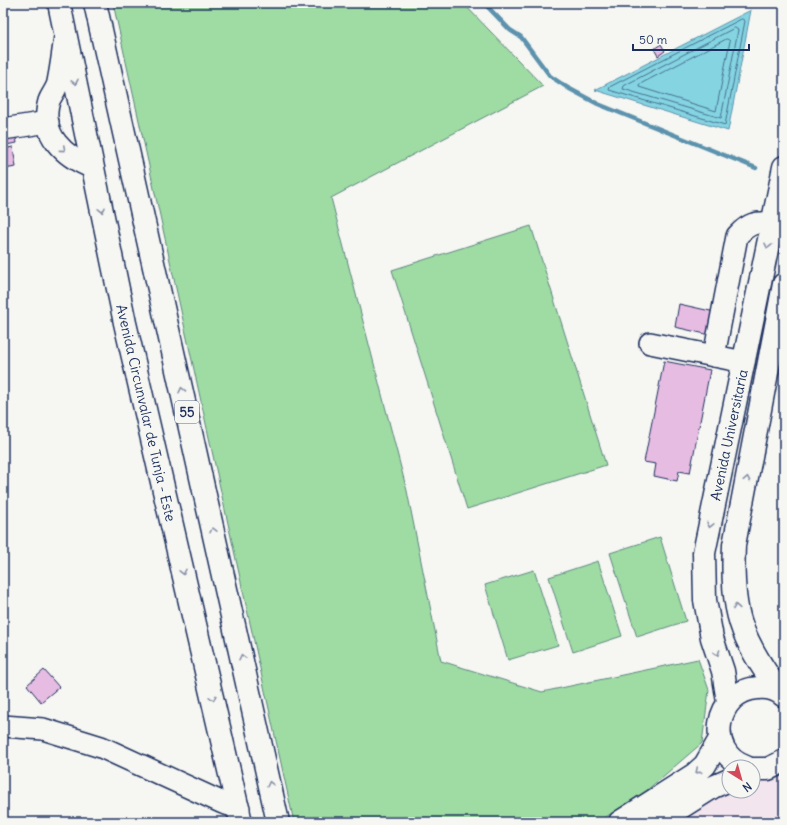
<svg xmlns="http://www.w3.org/2000/svg" width="787" height="825" font-family="Delius,sans-serif">
	<rect width="100%" height="100%" fill="#f6f6f2"/>
	<filter id="ink" filterUnits="userSpaceOnUse"><feTurbulence type="fractalNoise" baseFrequency=".025" numOctaves="2"/><feDisplacementMap in="SourceGraphic" scale="8" xChannelSelector="R" yChannelSelector="G"/><feConvolveMatrix kernelMatrix="1 2 1 2 8 2 1 2 1" color-interpolation-filters="sRGB"/></filter>
	<g filter="url(#ink)">
		<polygon fill="#f2e5ed" points="784,773 784,822 676,822 724,791 753,791 753,781"/>
		<g fill="#9fdca3" stroke="#5d8680">
			<polygon points="113,3 463,3 543,86 331,198 407,491 441,661 542,692 698,659 709,690 702,743 646,791 598,822 294,822"/>
			<polygon points="531,226 606,465 467,509 392,270"/>
			<polygon points="660,537 686,621 637,637 610,553"/>
			<polygon points="598,561 622,636 573,652 549,577"/>
			<polygon points="534,570 558,645 508,660 485,585"/>
		</g>
		<polygon fill="#85d4e1" stroke="#5b92ad" points="751,10 728,131 595,90"/>
		<g fill="none" stroke-linecap="round" stroke-linejoin="round">
			<g stroke="#457192" stroke-width="1">
				<polygon points="742,19 745,21 725,125 609,90 610,87"/>
				<polygon points="735,28 738,30 721,118 623,89 624,86"/>
				<polygon points="727,39 730,41 716,111 639,87 639,85"/>
			</g>
			<polyline stroke="#5b92ad" stroke-width="4.5" points="484,3 510,30 521,37 550,76 568,88 598,104 756,168"/>
		</g>
		<g fill="#e7bce2" stroke="#1b2f5e">
			<polygon points="661,44 665,51 658,56 654,49"/>
			<polygon points="15,132 17,143 5,145 3,134"/>
			<polygon points="13,147 16,167 4,169 3,149"/>
			<polygon points="679,304 715,312 710,335 675,327"/>
			<polygon points="664,361 710,370 690,473 679,471 677,481 654,476 656,464 644,462"/>
			<polygon points="44,670 59,687 41,702 27,685"/>
		</g>
		<g fill="none" stroke-linecap="round" stroke-linejoin="round">
			<defs>
				<g id="minor">
					<path d="M65,36c-2,16 -4,31 -7,46 -1,7 -7,13 -9,19 -10,34 16,56 44,67"/>
					<polyline points="3,129 48,122"/>
					<polyline points="650,343 744,362"/>
					<path d="M714,356l23,-120c12,-13 18,-14 35,-13"/>
					<polyline points="3,726 43,729 101,747 223,803 239,808"/>
				</g>
				<g id="major">
					<path d="M779,691c-39,-54 -48,-79 -45,-146l50,-261"/>
					<polyline points="728,702 723,671 712,638 705,600 704,553 784,167"/>
					<path d="M746,767c-42,-14 -31,-77 12,-79 10,-1 18,1 26,8"/>
					<polyline points="753,769 768,769 784,761"/>
					<polyline points="620,822 695,774 705,765 720,739"/>
					<polyline points="658,822 713,787 729,780"/>
				</g>
				<g id="highway">
					<polyline points="59,3 125,323 241,822"/>
					<polyline points="95,3 278,822"/>
				</g>
			</defs>
			<use href="#minor" stroke="#1b2f5e" stroke-width="24"/>
			<use href="#major" stroke="#1b2f5e" stroke-width="25"/>
			<use href="#highway" stroke="#1b2f5e" stroke-width="25"/>
			<use href="#minor" stroke="#f6f6f2" stroke-width="21"/>
			<use href="#major" stroke="#f6f6f2" stroke-width="22"/>
			<use href="#highway" stroke="#f6f6f2" stroke-width="22"/>
		</g>
		<defs><path id="oneway-chevron" d="M-2-3.5L2.5 0L-2 3.5" fill="none" stroke-width="1.6" stroke-linecap="round" stroke-linejoin="round"/></defs>
		<g stroke="#8892a8">
			<use href="#oneway-chevron" transform="translate(75 82) rotate(78)"/>
			<use href="#oneway-chevron" transform="translate(63 149) rotate(40)"/>
			<use href="#oneway-chevron" transform="translate(102 210) rotate(78)"/>
			<use href="#oneway-chevron" transform="translate(768 246) rotate(102)"/>
			<use href="#oneway-chevron" transform="translate(182 390) rotate(-103)"/>
			<use href="#oneway-chevron" transform="translate(747 479) rotate(-79)"/>
			<use href="#oneway-chevron" transform="translate(710 525) rotate(102)"/>
			<use href="#oneway-chevron" transform="translate(213 530) rotate(-103)"/>
			<use href="#oneway-chevron" transform="translate(183 572) rotate(77)"/>
			<use href="#oneway-chevron" transform="translate(736 607) rotate(-100)"/>
			<use href="#oneway-chevron" transform="translate(717 653) rotate(71)"/>
			<use href="#oneway-chevron" transform="translate(242 657) rotate(-103)"/>
			<use href="#oneway-chevron" transform="translate(213 698) rotate(77)"/>
			<use href="#oneway-chevron" transform="translate(698 771) rotate(140)"/>
			<use href="#oneway-chevron" transform="translate(270 784) rotate(-103)"/>
		</g>
	</g>
	<g text-anchor="middle" stroke-width="3" stroke-linejoin="round" paint-order="stroke">
		<rect fill="#f6f6f2" stroke="#5d6b8a" stroke-width="1" x="175" y="401" width="24" height="22" rx="3"/>
		<g font-size="13" font-weight="bold" fill="#1b2f5e">
			<text x="187" y="417">55</text>
		</g>
		<g font-size="14" fill="#1b2f5e" stroke="#f6f6f2">
			<text transform="translate(146 413) rotate(77)" y="5">Avenida Circunvalar de Tunja - Este</text>
			<text transform="translate(729 435) rotate(-78)" y="5">Avenida Universitaria</text>
		</g>
	</g>
	<rect width="787" height="825" fill="none" stroke="#f6f6f2" stroke-width="16"/>
	<rect x="8" y="8" width="771" height="809" fill="none" stroke="#1b2f5e" stroke-width="1.5" filter="url(#ink)"/>
	<g transform="translate(741 779) rotate(143)"><circle r="19" fill="#f6f6f2" stroke="#9ea6b7"/>
	<path d="M0-3L7 15L0 10L-7 15Z" fill="#d1495b"/>
	<text y="-6" font-size="11" font-weight="bold" text-anchor="middle" fill="#1b2f5e">N</text>
	</g>
	<path d="M633 44v6h116v-6" fill="none" stroke="#1b2f5e" stroke-width="2"/>
	<text x="639" y="44" font-size="12" fill="#1b2f5e" stroke="#f6f6f2" stroke-width="3" paint-order="stroke">50 m</text>
</svg>
